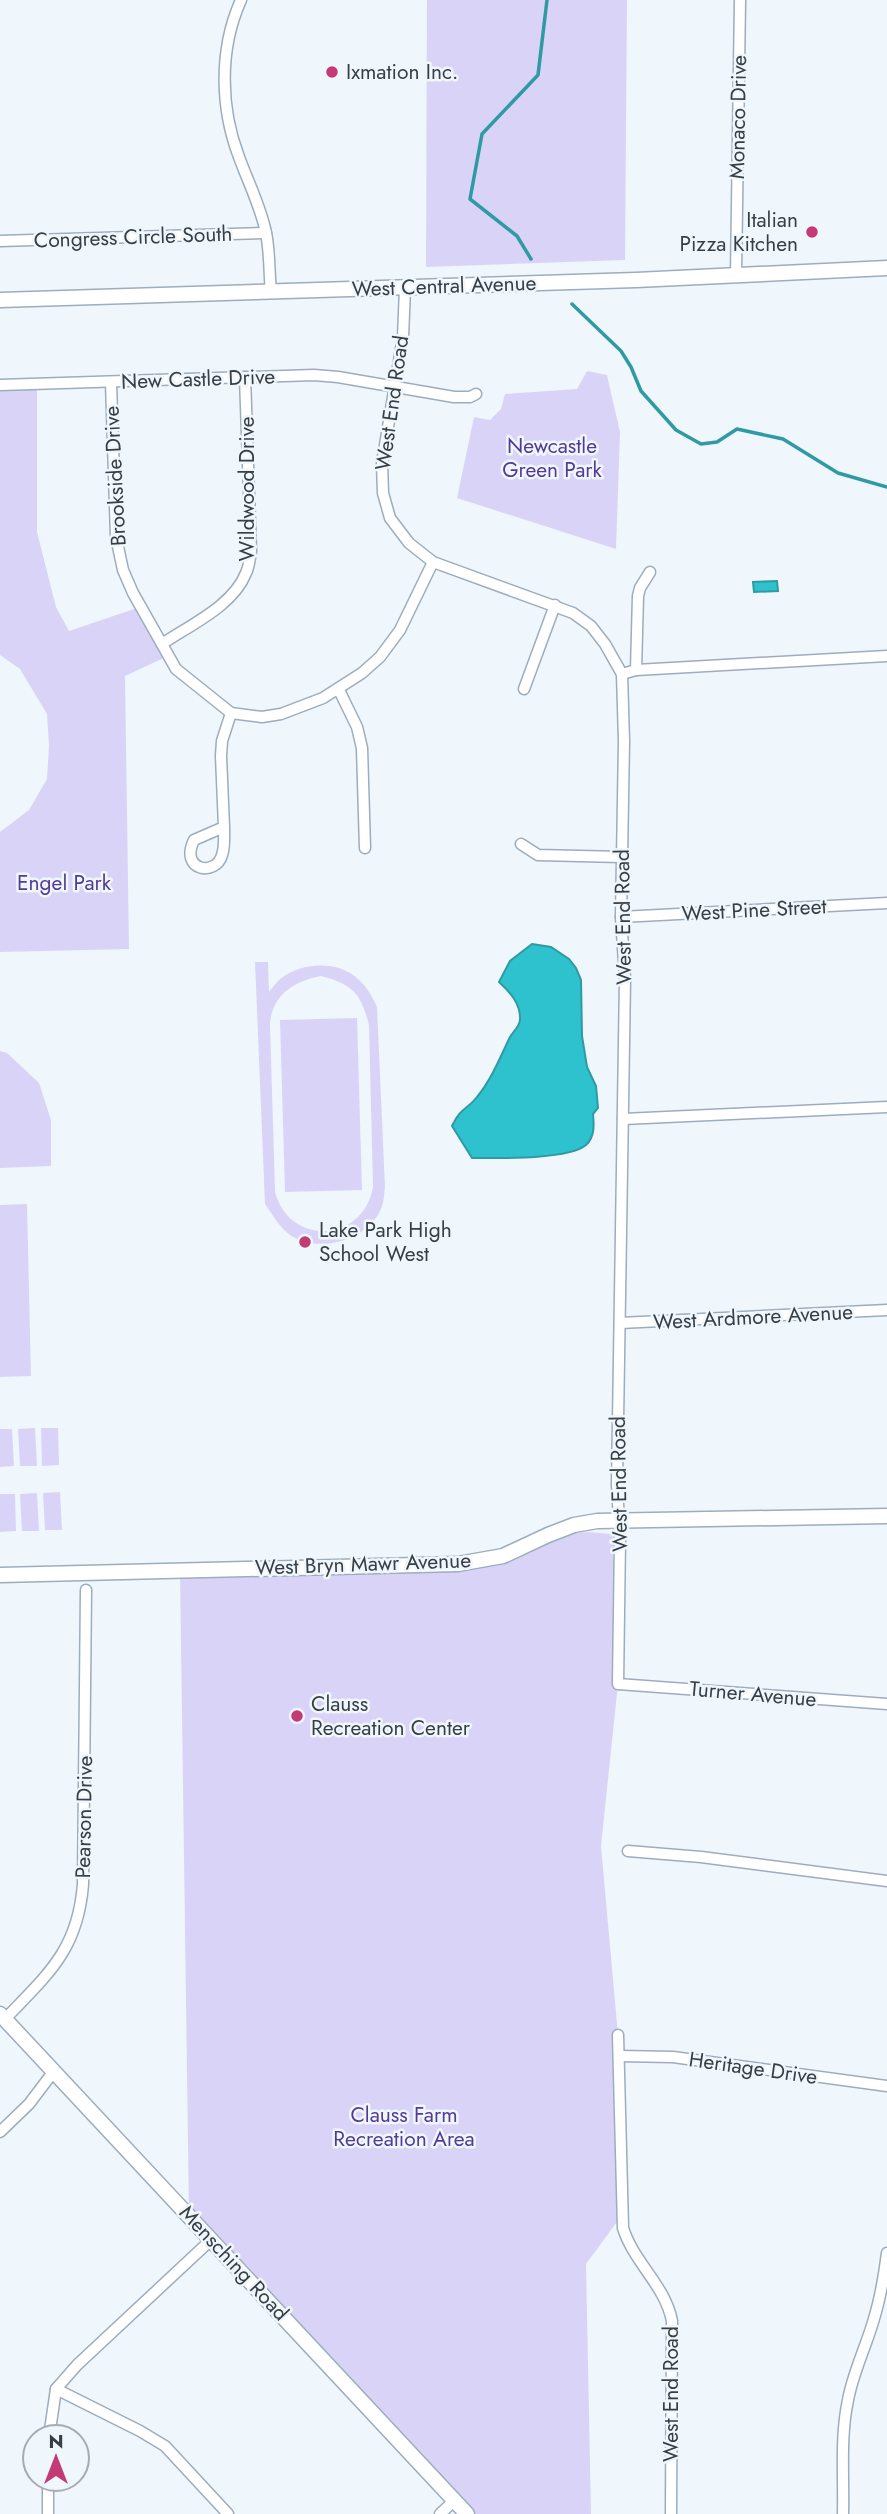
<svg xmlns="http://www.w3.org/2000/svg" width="887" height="2514" font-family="Jost,sans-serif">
	<rect width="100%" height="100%" fill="#eff6fc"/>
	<g fill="#d9d4f7" fill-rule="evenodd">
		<polygon points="427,0 627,0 625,260 426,267"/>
		<polygon points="587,371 607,375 620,432 616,549 457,498 474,417 490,420 501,409 505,394 577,389"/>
		<polygon points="37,384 37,532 56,607 69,631 140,607 168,656 125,676 129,949 0,952 0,832 29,810 47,779 49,746 47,714 20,669 0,655 0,385"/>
		<path d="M255,962h13l1,30c3,-4 7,-9 11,-13 21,-17 58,-19 78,0 9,8 14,17 19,28l8,180c-1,7 -1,16 -4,22 -14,32 -63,45 -91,26 -10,-7 -18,-21 -25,-31zM321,976c31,8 40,17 48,49l4,162c-10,56 -83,60 -98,5l-5,-168c2,-29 24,-43 51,-48z"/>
		<polygon points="357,1018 362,1190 285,1192 280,1020"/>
		<polygon points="0,1051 7,1053 39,1083 51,1120 51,1166 0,1168"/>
		<polygon points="27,1204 31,1376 0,1377 0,1205"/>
		<polygon points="35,1428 37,1466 20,1466 18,1429"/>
		<polygon points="41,1428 58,1428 59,1465 42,1466"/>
		<polygon points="0,1429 12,1429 14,1466 0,1467"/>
		<polygon points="60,1492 62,1530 45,1530 43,1493"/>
		<polygon points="37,1493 39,1531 22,1531 20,1494"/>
		<polygon points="15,1494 16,1531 0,1532 0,1494"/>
		<polygon points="587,1532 612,1534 614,1543 618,1684 601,1846 618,2035 622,2215 586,2264 591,2514 464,2514 189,2215 180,1570 458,1564 548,1535"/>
	</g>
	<g fill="#2dc2cd" stroke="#309aa4" stroke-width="2">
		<polygon points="777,581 778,591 754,592 753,582"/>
		<path d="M532,944l19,3 18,12 7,9 5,12 1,56 5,31 9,19 2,22 -5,6c1,10 2,23 -7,31 -18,15 -90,13 -114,13l-20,-32c9,-19 15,-16 25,-29 14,-17 23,-39 32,-58 3,-7 10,-11 11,-19 1,-16 -10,-28 -21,-38l11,-21z"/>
	</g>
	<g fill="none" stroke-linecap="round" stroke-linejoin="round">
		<g stroke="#309aa4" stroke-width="3.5">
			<polyline points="531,259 517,236 470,199 482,134 538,75 547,0"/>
			<polyline points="572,304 621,351 631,367 641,391 676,430 701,444 717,442 737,429 783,439 838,473 887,487"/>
		</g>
		<defs>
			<g id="street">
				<path d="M241,0c-22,49 -21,107 -2,157 9,25 22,50 27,76 4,19 3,40 5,59"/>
				<polyline points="0,241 266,233"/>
				<polyline points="736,275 740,0"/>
				<polyline points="405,288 403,337 382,463 383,493 390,518 409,543 433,562 573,613 591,626 605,644 622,674 624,741 621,917 625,979 617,1485 620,1539 618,1684 887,1704"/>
				<polyline points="111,382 116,537 123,570 133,593 176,669 231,713 262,717 281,714 323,698 362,673 380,657 400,630 433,562"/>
				<polyline points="0,385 314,375 338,377 454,397 470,397 476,394"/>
				<path d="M162,644c28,-19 71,-38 84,-71 3,-6 4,-15 5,-22l-6,-174"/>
				<polyline points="636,670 638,596 640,588 650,572"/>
				<polyline points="622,674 636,670 887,656"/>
				<polyline points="524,689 555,605"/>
				<polyline points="339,690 357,727 362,748 365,848"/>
				<path d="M224,827c0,9 1,20 -2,28 -6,22 -43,16 -28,-15l30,-13 -3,-71 1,-15 9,-28"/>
				<polyline points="521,844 538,855 621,857"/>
				<polyline points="621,917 887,903"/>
				<polyline points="623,1119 887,1107"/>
				<polyline points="620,1323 887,1310"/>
				<polyline points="628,1851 701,1857 887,1881"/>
				<path d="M5,2019c43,-45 73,-69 78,-135l3,-294"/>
				<path d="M618,2035l5,193c11,35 42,57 49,93l-1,193"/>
				<polyline points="619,2056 673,2057 887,2086"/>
				<polyline points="0,2132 29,2104 54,2071"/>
				<polyline points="56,2389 140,2431 165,2446 228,2514"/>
				<polyline points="49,2437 56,2389 77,2365 212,2239"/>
				<polyline points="48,2514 48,2479"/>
				<polyline points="440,2514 455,2500"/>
				<path d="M843,2514c1,-37 -3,-77 5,-114 5,-27 17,-51 25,-78 7,-22 11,-45 14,-69"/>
			</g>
			<g id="secondary">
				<polyline points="0,300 636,280 887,268"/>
				<polyline points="0,1575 458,1564 503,1556 548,1535 574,1525 597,1521 887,1516"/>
				<polyline points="0,2014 467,2514"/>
			</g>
		</defs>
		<use href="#street" stroke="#9dadbc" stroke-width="13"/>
		<use href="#secondary" stroke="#9dadbc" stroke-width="17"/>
		<use href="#street" stroke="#fff" stroke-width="10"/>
		<use href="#secondary" stroke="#fff" stroke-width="14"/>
	</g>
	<g fill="#c33a76" stroke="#eff6fc" stroke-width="2.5">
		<circle cx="332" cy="72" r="7"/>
		<circle cx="812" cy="232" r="7"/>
		<circle cx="305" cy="1242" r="7"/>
		<circle cx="297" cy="1716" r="7"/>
	</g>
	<g text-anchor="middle" stroke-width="5" stroke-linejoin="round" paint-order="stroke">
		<g font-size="21" fill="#373e44" stroke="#eff6fc" text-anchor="start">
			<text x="346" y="79">Ixmation Inc.</text>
			<text x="798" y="227" text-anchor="end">Italian<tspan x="798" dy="24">Pizza Kitchen</tspan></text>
			<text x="319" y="1237">Lake Park High<tspan x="319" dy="24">School West</tspan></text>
			<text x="311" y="1711">Clauss<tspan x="311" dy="24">Recreation Center</tspan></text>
		</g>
		<g font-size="21" fill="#373e44" stroke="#eff6fc">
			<text transform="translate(738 117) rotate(-89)" y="7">Monaco Drive</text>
			<text transform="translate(133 237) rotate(-2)" y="7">Congress Circle South</text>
			<text transform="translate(444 286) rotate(-2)" y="7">West Central Avenue</text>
			<text transform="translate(198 379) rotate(-2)" y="7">New Castle Drive</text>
			<text transform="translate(392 403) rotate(-82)" y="7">West End Road</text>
			<text transform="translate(115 476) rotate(-93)" y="7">Brookside Drive</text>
			<text transform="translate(247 489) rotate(-90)" y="7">Wildwood Drive</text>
			<text transform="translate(754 910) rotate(-3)" y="7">West Pine Street</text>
			<text transform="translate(623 917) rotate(-91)" y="7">West End Road</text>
			<text transform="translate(753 1317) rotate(-3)" y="7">West Ardmore Avenue</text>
			<text transform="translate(619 1484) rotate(-91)" y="7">West End Road</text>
			<text transform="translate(363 1564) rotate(-2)" y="7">West Bryn Mawr Avenue</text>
			<text transform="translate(753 1694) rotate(5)" y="7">Turner Avenue</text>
			<text transform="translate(84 1817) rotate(-89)" y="7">Pearson Drive</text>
			<text transform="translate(753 2068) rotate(8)" y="7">Heritage Drive</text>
			<text transform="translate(234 2263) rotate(47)" y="7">Mensching Road</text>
			<text transform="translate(671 2394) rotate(-90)" y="7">West End Road</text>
		</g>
		<g font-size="21" fill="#533a99" stroke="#eff6fc">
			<text x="552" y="453">Newcastle<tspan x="552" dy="24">Green Park</tspan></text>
			<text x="64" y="890">Engel Park</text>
			<text x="404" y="2122">Clauss Farm<tspan x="404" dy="24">Recreation Area</tspan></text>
		</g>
	</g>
	<g transform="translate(56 2458)"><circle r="33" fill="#eff6fc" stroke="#a5acb2" stroke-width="2"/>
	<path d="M0-5L12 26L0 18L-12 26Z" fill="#c33a76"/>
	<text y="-10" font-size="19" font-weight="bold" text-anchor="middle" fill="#373e44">N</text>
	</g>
</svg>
